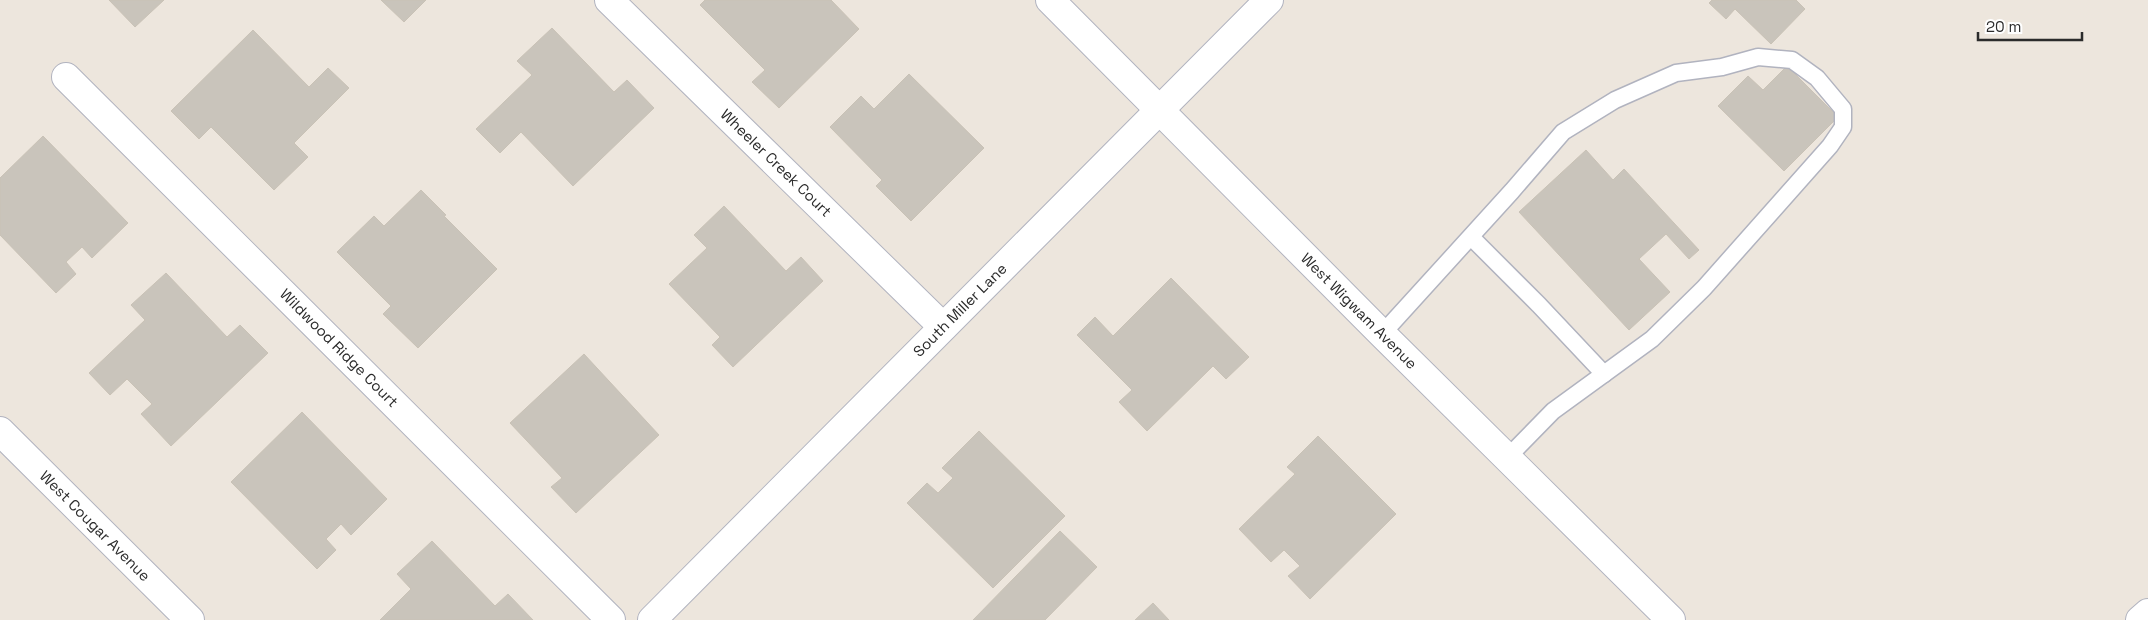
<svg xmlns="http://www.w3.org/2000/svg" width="2148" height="620" font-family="'Space Grotesk',sans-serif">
	<rect width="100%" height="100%" fill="#ede6dd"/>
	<g fill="#c9c4bb" stroke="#c9c2b6">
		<polygon points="109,0 164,0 135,27"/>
		<polygon points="381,0 426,0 404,22"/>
		<polygon points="705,0 831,0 859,29 779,108 752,82 765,70 700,5"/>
		<polygon points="1712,0 1796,0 1805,9 1771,44 1735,9 1726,19 1709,3"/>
		<polygon points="552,28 614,92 627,80 654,108 573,186 521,132 500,153 476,129 532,75 517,61"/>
		<polygon points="253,30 309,87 328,68 349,88 294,143 308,157 274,190 211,127 199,139 171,111"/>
		<polygon points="1787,66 1838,117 1784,171 1718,106 1748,76 1763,90"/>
		<polygon points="909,74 984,148 911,221 876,186 882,180 830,127 861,96 874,109"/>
		<polygon points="43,136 128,223 92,258 82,247 66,262 76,274 56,293 0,235 0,178"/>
		<polygon points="1586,150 1613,180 1624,169 1699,250 1689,259 1666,234 1639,259 1670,292 1629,330 1519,212"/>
		<polygon points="421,190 446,215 444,216 497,269 418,348 383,314 391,306 337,252 374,216 384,226"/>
		<polygon points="724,206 786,271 801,257 823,281 733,367 712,345 720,337 669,284 707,248 694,235"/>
		<polygon points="166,273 227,337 240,325 268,353 171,446 141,414 152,404 127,379 110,395 89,373 145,320 131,305"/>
		<polygon points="1171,278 1249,357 1226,379 1213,366 1147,431 1119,402 1132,390 1077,335 1095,317 1113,336"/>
		<polygon points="584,354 659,435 576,513 551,487 562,478 510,423"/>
		<polygon points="302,412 387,499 351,535 341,524 326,539 336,550 317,569 231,482"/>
		<polygon points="979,431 1065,516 993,588 907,503 927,483 938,493 953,478 942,468"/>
		<polygon points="1318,436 1396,514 1310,599 1288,576 1300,566 1284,550 1271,562 1239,529 1295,474 1287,467"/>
		<polygon points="1060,531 1097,567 1045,620 973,620"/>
		<polygon points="432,541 495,606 508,594 533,620 380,620 411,589 397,574"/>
		<polygon points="1153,603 1169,620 1135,620"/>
	</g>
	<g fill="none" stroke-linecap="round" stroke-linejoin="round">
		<defs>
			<g id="lane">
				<polyline points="1471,237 1539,305 1604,374"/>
				<polyline points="1382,334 1512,191 1563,132 1615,100 1676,73 1722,67 1758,57 1792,60 1817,78 1843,109 1843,127 1830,146 1704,288 1652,339 1553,411 1507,458"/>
			</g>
			<g id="street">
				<polyline points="609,0 943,327"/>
				<polyline points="66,77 611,620"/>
				<polyline points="0,431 190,620"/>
				<polyline points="652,620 1269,0"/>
			</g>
			<g id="secondary">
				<polyline points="1050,0 1382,334 1671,620"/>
				<polyline points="2140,620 2148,613"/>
			</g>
		</defs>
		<use href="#lane" stroke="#b1b3bf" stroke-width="19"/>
		<use href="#street" stroke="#b1b3bf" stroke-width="30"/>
		<use href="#secondary" stroke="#b1b3bf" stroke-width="30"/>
		<use href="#lane" stroke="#fff" stroke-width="16"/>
		<use href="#street" stroke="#fff" stroke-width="28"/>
		<use href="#secondary" stroke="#fff" stroke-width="28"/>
	</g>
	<g text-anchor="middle" stroke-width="5" stroke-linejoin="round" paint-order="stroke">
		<g font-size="15" fill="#2b2b2b" stroke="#fff">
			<text transform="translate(776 163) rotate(44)" y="5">Wheeler Creek Court</text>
			<text transform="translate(960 310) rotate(-45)" y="5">South Miller Lane</text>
			<text transform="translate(1359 311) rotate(45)" y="5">West Wigwam Avenue</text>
			<text transform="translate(339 348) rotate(45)" y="5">Wildwood Ridge Court</text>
			<text transform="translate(95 526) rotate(45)" y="5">West Cougar Avenue</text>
		</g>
	</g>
	<path d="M1978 32v8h104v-8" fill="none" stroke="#2b2b2b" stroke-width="2.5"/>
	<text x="1986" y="32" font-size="15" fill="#2b2b2b" stroke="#ffffff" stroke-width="4" paint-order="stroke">20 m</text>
</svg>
